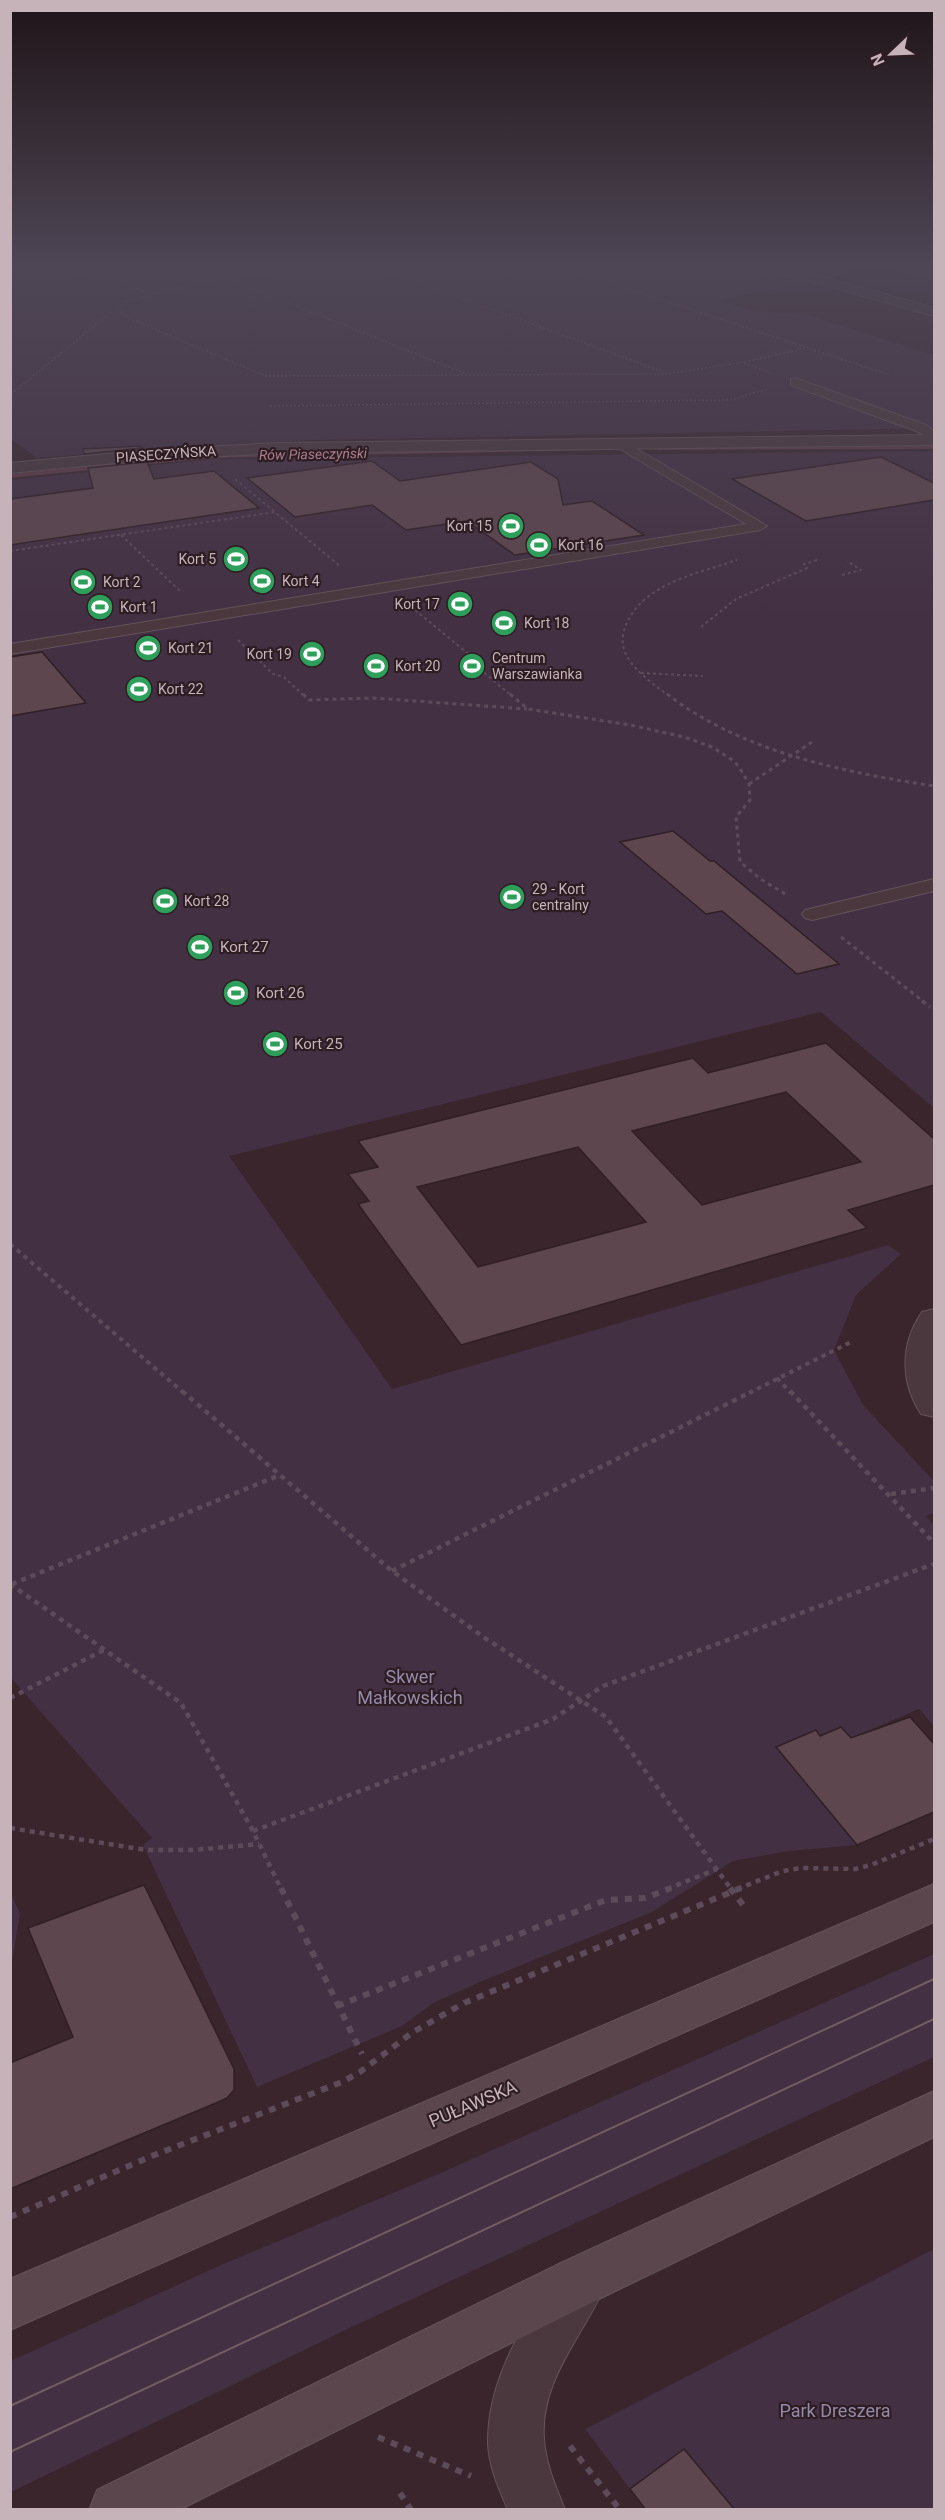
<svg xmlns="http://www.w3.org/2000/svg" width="945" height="2520" font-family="Roboto,sans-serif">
	<rect width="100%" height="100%" fill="#39252b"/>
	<g fill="#433043">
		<polygon points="10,265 623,265 636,269 659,265 755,265 812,281 720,300 752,311 804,314 934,355 934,428 309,440 142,450 140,446 84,449 84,454 37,458 11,439"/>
		<polygon points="777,265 829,265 855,273 826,279"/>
		<polygon points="934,451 934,1108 821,1012 229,1156 392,1389 888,1245 901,1254 856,1295 834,1350 863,1405 934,1481 934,1513 926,1516 934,1525 934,1726 919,1709 851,1738 841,1727 820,1736 816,1730 776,1747 857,1845 789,1851 733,1861 652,1912 480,1982 433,2003 402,2026 257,2087 143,1845 152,1838 11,1678 11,480 213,459"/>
		<polygon points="11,1893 20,1914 11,1969"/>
		<polygon points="934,1954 934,2057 356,2325 11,2492 11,2361 221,2265 443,2172"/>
		<polygon points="934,2249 934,2509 735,2509 684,2449 630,2489 585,2429"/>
	</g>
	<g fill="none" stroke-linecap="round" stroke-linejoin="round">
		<g fill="#5f3a46" fill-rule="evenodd">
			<polygon points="934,445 934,449 658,450 654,448 658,446"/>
			<polygon points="588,447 592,449 590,450 210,458 10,478 10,474 210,454"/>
		</g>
	</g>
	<g fill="#5e464e" stroke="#301f25" stroke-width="1.5" fill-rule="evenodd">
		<polygon points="140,446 142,448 84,454 83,449"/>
		<polygon points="881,457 934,483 934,500 806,521 732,479"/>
		<polygon points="372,461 400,481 531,462 558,479 563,505 592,501 644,535 515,555 467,521 406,530 372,505 295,517 247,478"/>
		<polygon points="147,462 154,479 214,471 259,508 10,545 10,499 93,488 88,468"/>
		<polygon points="42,652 86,703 10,716 10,657"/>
		<polygon points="673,831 710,861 714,861 839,964 797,974 722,911 706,914 620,842"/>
		<path d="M826,1043l108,96v46l-86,25 19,18 -406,117 -103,-141 11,-3 -21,-27 30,-7 -20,-26 335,-83 15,15zM786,1092l75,70 -159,43 -70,-74zM578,1147l68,75 -168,45 -61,-80z"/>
		<polygon points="910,1717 934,1744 934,1812 857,1845 776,1747 816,1730 820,1736 841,1727 851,1738"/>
		<polygon points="144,1885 234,2069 234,2090 227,2098 216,2103 10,2189 10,2063 73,2037 28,1928"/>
		<polygon points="684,2449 735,2510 646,2510 630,2489"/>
	</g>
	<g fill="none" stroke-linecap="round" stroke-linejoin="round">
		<defs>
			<g id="service">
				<polygon points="795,378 926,425 934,431 934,440 916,431 791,385 791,379"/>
				<polygon points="620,439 767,526 760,530 10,654 10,644 746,524 615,446 613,443"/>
				<polygon points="934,879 934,891 812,920 805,918 802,914 805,910"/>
			</g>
			<g id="minor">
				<polygon points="761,265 782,265 934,308 934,316 763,268"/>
				<polygon points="889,265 910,265 934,271 934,279 891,268"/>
				<polygon points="934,435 934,445 278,453 149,460 10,473 10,463 149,450 278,443"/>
				<path d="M934,1309v108l-13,-3c-21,-32 -21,-70 1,-102z"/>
				<path d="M581,2257l19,7 7,18c-23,54 -72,102 -62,166 3,22 12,41 20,62h-57c-9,-21 -19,-43 -20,-66 -1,-57 28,-108 58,-154 4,-7 10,-21 18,-26 5,-3 12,-5 17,-7z"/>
			</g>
			<g id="secondary">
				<polygon points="934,1884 934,1922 10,2330 10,2279"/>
				<polygon points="934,2091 934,2137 601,2298 179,2510 89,2510 97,2490 563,2262"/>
			</g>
		</defs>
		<use href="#service" stroke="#645359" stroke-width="2"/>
		<use href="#minor" stroke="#645359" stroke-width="2"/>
		<use href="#secondary" stroke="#645359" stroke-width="2"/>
		<g stroke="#5e4b5a" stroke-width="1.5" stroke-dasharray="2 2" stroke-linecap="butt">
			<polyline points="39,265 88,275"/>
			<polyline points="225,265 251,274"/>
			<polyline points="309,265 191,285 123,302 119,311 128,318 266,376 667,374 744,362 807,348"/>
			<polyline points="370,265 664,372"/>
			<polyline points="556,265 890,375"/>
			<polyline points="10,271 36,265"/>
			<polyline points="229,279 464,373"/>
			<polyline points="117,280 149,294"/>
			<polyline points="744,363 771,373"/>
			<polyline points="11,394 120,305"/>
			<polyline points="270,406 730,400 768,389"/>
		</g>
		<g stroke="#5e4b5a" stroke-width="2" stroke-dasharray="3 3" stroke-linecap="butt">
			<polyline points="235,479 340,566"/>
			<polyline points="121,535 180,591"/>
			<polyline points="10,551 275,512"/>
			<polyline points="842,575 861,570 847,561"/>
			<polyline points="415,610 477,661 476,666 512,696"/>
			<polyline points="701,627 736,599 807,568 804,564 818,560"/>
			<polyline points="238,640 273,674 284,677 304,696"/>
			<polyline points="641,673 703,676"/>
			<path d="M669,696c-14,-11 -31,-22 -41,-38 -7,-11 -7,-23 -1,-35 17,-40 73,-50 110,-63"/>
		</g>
		<g stroke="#5e4b5a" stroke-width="3" stroke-dasharray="4 4" stroke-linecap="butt">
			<polyline points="303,694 309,700 374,698 527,709"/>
			<polyline points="510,694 528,709 630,725 684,737 712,747 734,761 741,770 749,784 750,800 736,817 740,862 762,880 787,895"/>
			<path d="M667,694c75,58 176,78 267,92"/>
			<polyline points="749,784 812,742"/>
			<polyline points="841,937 924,1002"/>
		</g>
		<g stroke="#5e4b5a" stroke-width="4" stroke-dasharray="4.5 4.5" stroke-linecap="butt">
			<polyline points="922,1001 930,1007"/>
			<polyline points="10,1244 184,1393"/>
			<polyline points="777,1378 791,1393"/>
			<polyline points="749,1393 853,1341"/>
		</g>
		<g stroke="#5e4b5a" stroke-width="4.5" stroke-dasharray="5 5" stroke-linecap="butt">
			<polyline points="182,1391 392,1571 482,1636 606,1717 731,1889"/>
			<polyline points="790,1391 934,1543"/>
			<polyline points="891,1494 934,1488"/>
			<polyline points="392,1571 753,1391"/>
			<polyline points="10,1584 181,1703 253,1831 281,1889"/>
			<polyline points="12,1584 280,1475"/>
			<polyline points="10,1698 104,1650"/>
			<polyline points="10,1828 146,1850 193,1850 259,1844"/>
			<polyline points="253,1831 553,1719 603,1686 934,1564"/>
			<polyline points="667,1889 717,1869"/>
			<polyline points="737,1889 783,1871 802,1868 855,1869 871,1865 934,1839"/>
		</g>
		<g stroke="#5e4b5a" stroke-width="6" stroke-dasharray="7 7" stroke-linecap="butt">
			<polyline points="281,1888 362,2054"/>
			<polyline points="730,1888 743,1905"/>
			<polyline points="337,2006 606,1900 645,1898 671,1888"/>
			<polyline points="10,2217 152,2156 342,2082 360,2072 413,2032 464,2003 741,1888"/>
			<polyline points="378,2437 471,2476"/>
			<polyline points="570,2446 620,2510"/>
			<polyline points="400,2493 411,2510"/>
		</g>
		<use href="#service" fill="#4a383e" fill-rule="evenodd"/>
		<use href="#minor" fill="#4a383e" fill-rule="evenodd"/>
		<use href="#secondary" fill="#5c464d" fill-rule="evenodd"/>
		<g stroke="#725c63" stroke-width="2">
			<polyline points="10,2406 934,1979"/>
			<polyline points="10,2452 934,2019"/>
		</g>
	</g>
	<linearGradient id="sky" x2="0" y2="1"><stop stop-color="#1f1418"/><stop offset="0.43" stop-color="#4e4655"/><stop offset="1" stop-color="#4e4655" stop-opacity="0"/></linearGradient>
	<rect width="945" height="617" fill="url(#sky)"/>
	<defs>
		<symbol id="stadium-disc" viewBox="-11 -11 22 22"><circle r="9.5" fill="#2e9e5b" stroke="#2e1d23"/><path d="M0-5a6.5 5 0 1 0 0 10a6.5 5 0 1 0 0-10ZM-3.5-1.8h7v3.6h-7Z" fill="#fff"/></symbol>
	</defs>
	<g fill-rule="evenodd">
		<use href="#stadium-disc" x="496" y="511" width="30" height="30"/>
		<use href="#stadium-disc" x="524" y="530" width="30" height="30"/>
		<use href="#stadium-disc" x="221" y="544" width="30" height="30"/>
		<use href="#stadium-disc" x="247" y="566" width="30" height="30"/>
		<use href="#stadium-disc" x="68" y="567" width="30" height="30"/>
		<use href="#stadium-disc" x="445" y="589" width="30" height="30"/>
		<use href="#stadium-disc" x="85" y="592" width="30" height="30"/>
		<use href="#stadium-disc" x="489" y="608" width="30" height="30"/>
		<use href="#stadium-disc" x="133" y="633" width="30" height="30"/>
		<use href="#stadium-disc" x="297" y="639" width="30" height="30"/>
		<use href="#stadium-disc" x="361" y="651" width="30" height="30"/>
		<use href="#stadium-disc" x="457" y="651" width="30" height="30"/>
		<use href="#stadium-disc" x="124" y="674" width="30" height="30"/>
		<use href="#stadium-disc" x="497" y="882" width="30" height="30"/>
		<use href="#stadium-disc" x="150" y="886" width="30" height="30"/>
		<use href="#stadium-disc" x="185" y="932" width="30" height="30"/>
		<use href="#stadium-disc" x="221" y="978" width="30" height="30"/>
		<use href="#stadium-disc" x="260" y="1029" width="30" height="30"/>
	</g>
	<g text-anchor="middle" stroke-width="4.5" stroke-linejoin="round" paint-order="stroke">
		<g font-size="14" fill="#c5b3b9" stroke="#2e1d23">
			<text transform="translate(166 454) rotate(-4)" y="5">PIASECZYŃSKA</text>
		</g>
		<g font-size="14" font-style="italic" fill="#aa7d8d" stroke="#2e1d23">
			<text transform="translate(313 454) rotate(-1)" y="5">Rów Piaseczyński</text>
		</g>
		<g font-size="14" fill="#c5b3b9" stroke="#2e1d23" text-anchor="start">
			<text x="492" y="531" text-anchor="end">Kort 15</text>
			<text x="558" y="550">Kort 16</text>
			<text x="216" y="564" text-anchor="end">Kort 5</text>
			<text x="282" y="586">Kort 4</text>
			<text x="103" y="587">Kort 2</text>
			<text x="440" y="609" text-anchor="end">Kort 17</text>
			<text x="120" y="612">Kort 1</text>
			<text x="524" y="628">Kort 18</text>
			<text x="168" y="653">Kort 21</text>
			<text x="292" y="659" text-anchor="end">Kort 19</text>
			<text x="492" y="663">Centrum<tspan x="492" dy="16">Warszawianka</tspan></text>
			<text x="395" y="671">Kort 20</text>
			<text x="158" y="694">Kort 22</text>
			<text x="532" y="894">29 - Kort<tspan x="532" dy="16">centralny</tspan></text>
			<text x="184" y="906">Kort 28</text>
		</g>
		<g font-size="15" fill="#c5b3b9" stroke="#2e1d23" text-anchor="start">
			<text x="220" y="952">Kort 27</text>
			<text x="256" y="998">Kort 26</text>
			<text x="294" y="1049">Kort 25</text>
		</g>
		<g font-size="18" fill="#948aa9" stroke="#2e1d23">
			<text x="410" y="1683">Skwer<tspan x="410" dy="21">Małkowskich</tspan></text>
			<text x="835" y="2417">Park Dreszera</text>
		</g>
		<g font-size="18" fill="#c5b3b9" stroke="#2e1d23">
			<text transform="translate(473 2104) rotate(-23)" y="6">PUŁAWSKA</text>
		</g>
	</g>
	<rect width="945" height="2520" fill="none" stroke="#c5b3b9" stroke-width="24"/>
	<g transform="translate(891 54) rotate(247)" stroke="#2e1d23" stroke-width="4.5" paint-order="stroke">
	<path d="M0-4.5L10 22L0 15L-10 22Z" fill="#c5b3b9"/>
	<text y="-9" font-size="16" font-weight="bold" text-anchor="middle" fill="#c5b3b9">N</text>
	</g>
</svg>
